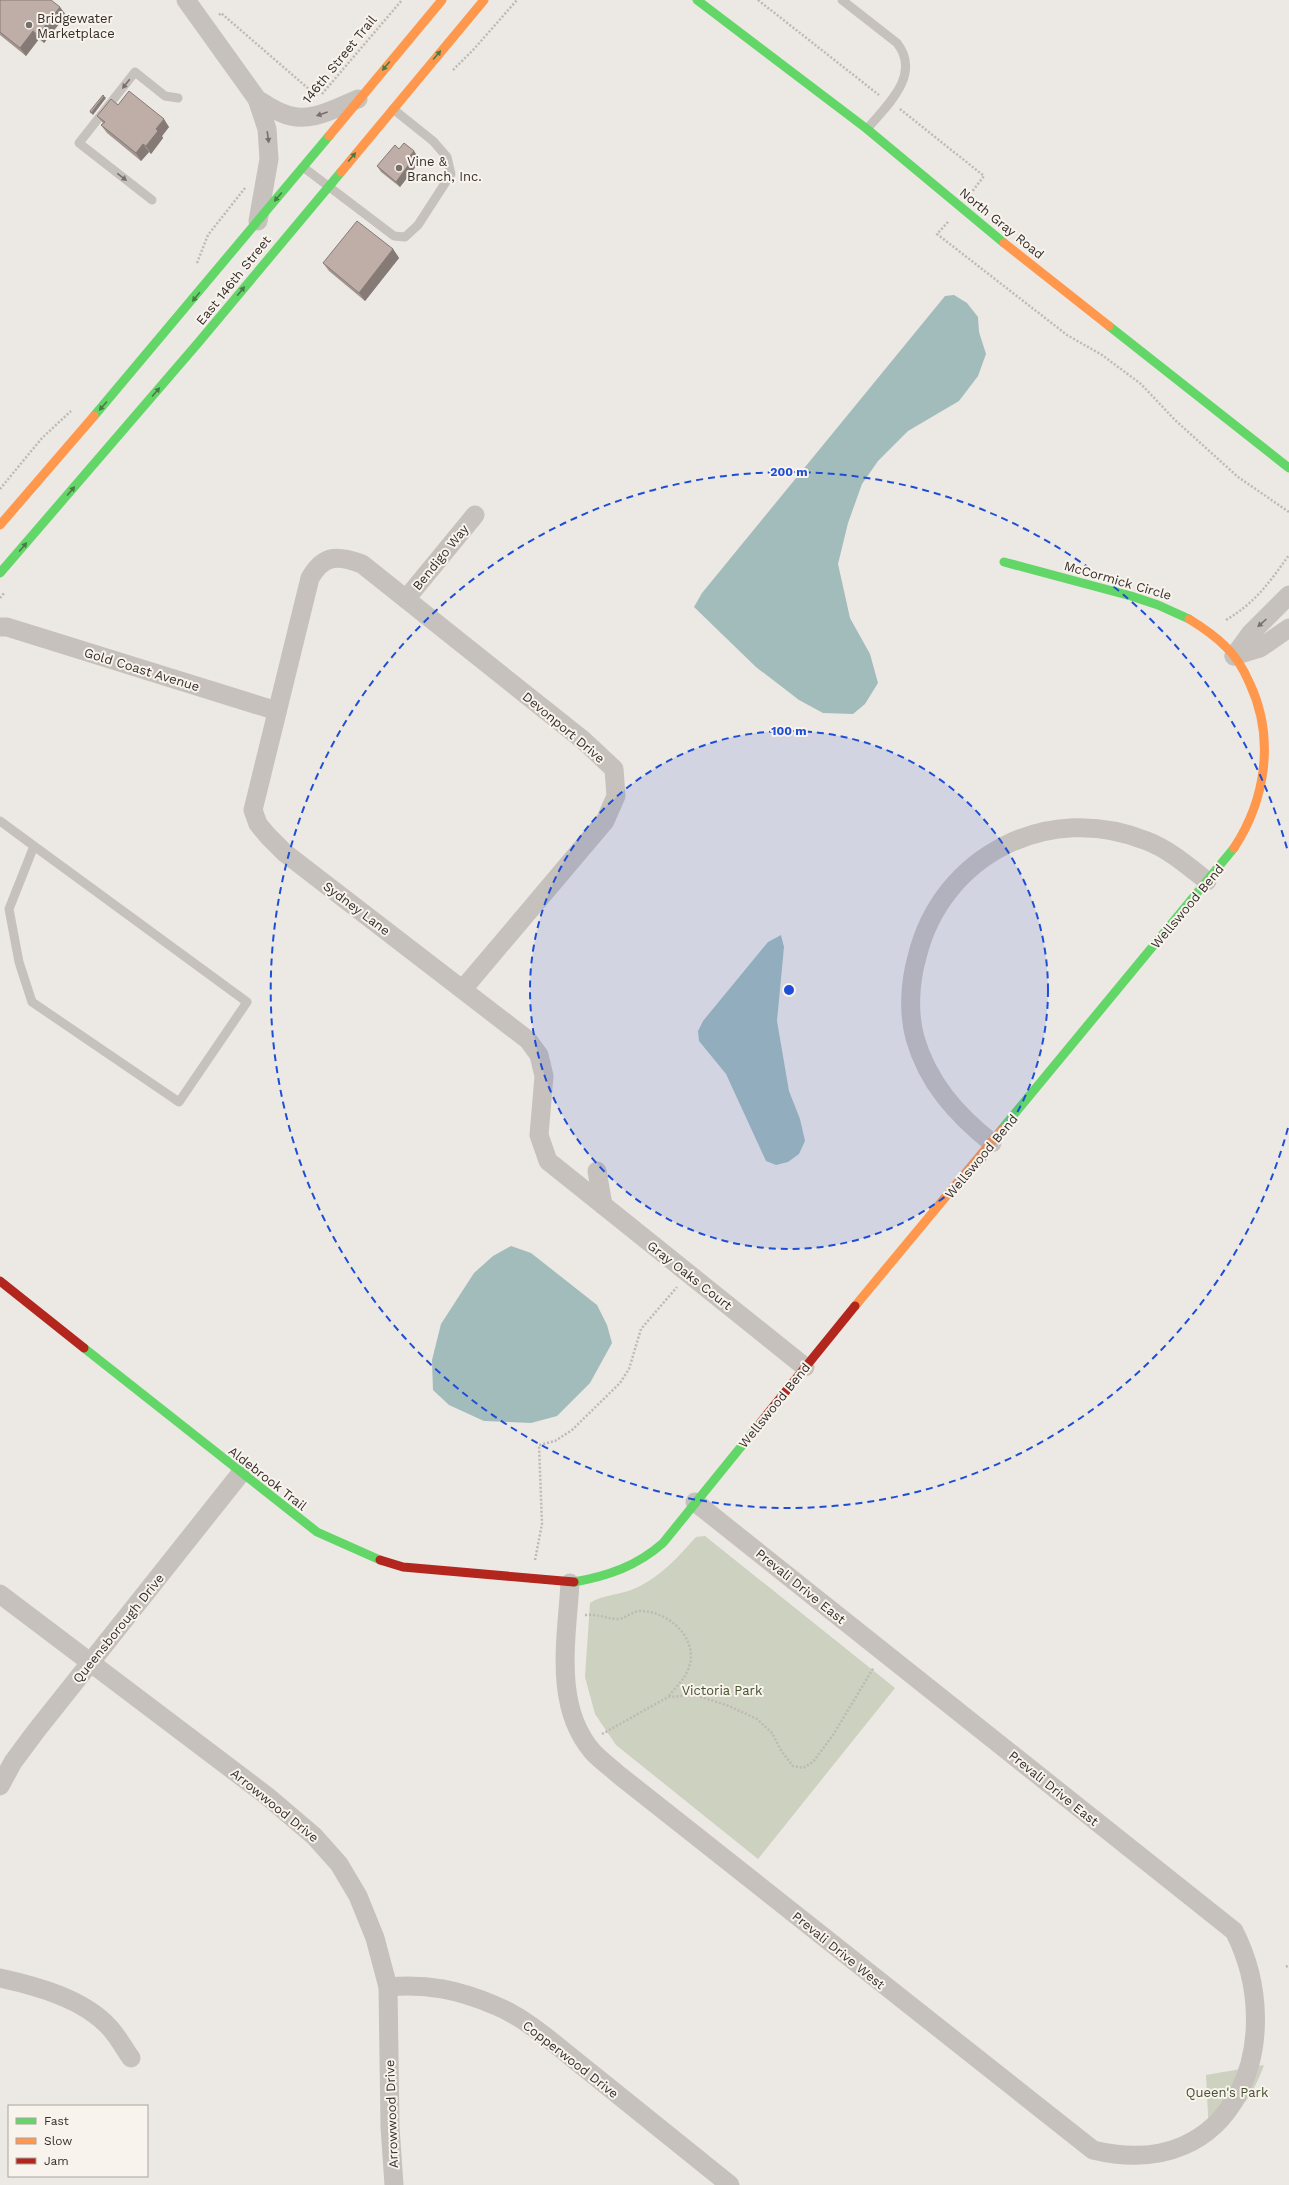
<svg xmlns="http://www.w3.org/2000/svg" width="1289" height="2185" font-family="'Work Sans',sans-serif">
	<rect width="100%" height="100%" fill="#ece8e4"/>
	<g fill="#cdd1bf">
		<path d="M705,1536l190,152 -137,171 -142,-114 -21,-31 -10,-37 5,-74c12,-8 28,-8 41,-13 27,-10 47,-33 65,-53z"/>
		<path d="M1264,2065c-11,31 -27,52 -55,69l-3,-59z"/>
	</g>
	<g fill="#a2bbbb">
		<polygon points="954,295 967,303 978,317 979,332 986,354 978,376 959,401 908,431 878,461 862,484 848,523 838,564 850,618 870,654 878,683 865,704 853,714 823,713 799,700 756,667 694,607 702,593 945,296"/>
		<polygon points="781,935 784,947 777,1021 789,1091 800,1119 805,1141 799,1154 788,1162 776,1165 766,1161 726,1074 699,1041 698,1031 703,1021 768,942"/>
		<polygon points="511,1246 531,1253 597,1305 607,1325 612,1343 590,1383 557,1416 531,1423 484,1421 449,1405 433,1390 432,1360 441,1324 474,1273 493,1256"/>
	</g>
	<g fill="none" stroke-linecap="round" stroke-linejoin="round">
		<g stroke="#beb9b5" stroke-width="2.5" stroke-dasharray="2 2" stroke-linecap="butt">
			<polyline points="758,0 879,95"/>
			<polyline points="219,15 221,13 318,97"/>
			<polyline points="453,70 474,49 517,0"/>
			<polyline points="322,94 402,0"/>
			<polyline points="900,109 984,176 971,193"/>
			<polyline points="948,222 937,234 1067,335 1102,355 1141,384 1175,420 1238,477 1289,512"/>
			<polyline points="197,263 208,235 245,188"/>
			<polyline points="0,489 42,438 71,411"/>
			<polyline points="0,598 5,592"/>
			<path d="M1226,620c30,-18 43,-37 63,-65"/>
			<polyline points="535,1560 542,1524 539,1445 555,1441 572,1430 620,1383 629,1369 641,1329 677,1287"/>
			<path d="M585,1615c15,-1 19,3 31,4 9,1 16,-9 26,-8 29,1 60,31 45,61 -4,9 -13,17 -19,25"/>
			<polyline points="602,1734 668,1697 695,1695 729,1706 757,1719 772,1733 782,1752 793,1766 803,1768 813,1762 833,1735 874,1667"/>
			<polyline points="1286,1967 1289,1965"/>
		</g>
		<g stroke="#c6c1bc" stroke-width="9">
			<path d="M842,0l55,43c25,32 -10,62 -30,86"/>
			<polyline points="303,167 394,236 405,237 418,225 451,174 447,157 433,141 393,109"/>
			<polyline points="152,200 79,143 135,72 165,96 178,98"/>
			<polyline points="0,821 34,846 247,1002 179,1102 32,1002 19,962 9,909 34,846"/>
		</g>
		<g stroke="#c6c1bc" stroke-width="19">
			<polyline points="186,0 257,99 267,129 269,159 258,221"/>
			<path d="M257,99c8,5 16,11 25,14 26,12 52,-4 76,-14"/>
			<polyline points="406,599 475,515"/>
			<polyline points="0,627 7,627 277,711"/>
			<polyline points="1234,656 1250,634 1289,595"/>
			<polyline points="1234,656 1260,648 1289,628"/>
			<path d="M463,989l142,-168 11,-25 -2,-27 -31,-29 -221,-176c-24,-9 -38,-10 -52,14l-57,232 5,14 10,12 17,17 243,187 11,15 5,21 -5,59 9,26 55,44"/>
			<path d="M992,1143c-36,-29 -64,-60 -77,-105 -7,-26 -5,-56 2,-81 25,-103 133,-156 230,-116 23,9 41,25 60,40"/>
			<polyline points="597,1171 603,1205 805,1367"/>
			<path d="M570,1583c-3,54 -17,122 22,168 7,8 18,16 27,24l474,375c144,35 196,-112 141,-219l-539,-429"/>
			<polyline points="0,1594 267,1796 314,1836 339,1864 358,1896 375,1938 388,1987 390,2127 394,2185"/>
			<polyline points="0,1786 13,1762 36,1731 241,1473"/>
			<path d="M0,1978c37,8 84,21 110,50 8,9 14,20 21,30"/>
			<path d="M388,1987c38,-4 71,3 106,18 33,13 65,43 92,64 48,39 96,77 144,116"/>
		</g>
		<g stroke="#63d668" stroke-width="9">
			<polyline points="697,0 867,129 1004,243"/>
			<polyline points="1109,326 1289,468"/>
			<polyline points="94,416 329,136"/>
			<polyline points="1004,562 1131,596 1158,605 1189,619"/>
			<polyline points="0,573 198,343 341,172"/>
			<polyline points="1002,1129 1234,848"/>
			<polyline points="84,1348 317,1532 380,1560"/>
			<path d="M574,1582c34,-6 63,-16 89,-39l98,-121"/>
		</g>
		<g stroke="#ff974d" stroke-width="9">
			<polyline points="329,136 442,0"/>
			<polyline points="341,172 484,0"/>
			<polyline points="1004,243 1109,326"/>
			<polyline points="0,525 94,416"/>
			<path d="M1189,619c13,8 25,16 36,27 11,10 19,24 25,38 25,54 16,115 -16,164"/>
			<polyline points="855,1306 1002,1129"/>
		</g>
		<g stroke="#b3261e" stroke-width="9">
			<polyline points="0,1281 84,1348"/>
			<polyline points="761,1422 855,1306"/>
			<polyline points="380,1560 403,1567 574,1582"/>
		</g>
	</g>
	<g fill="#a39690">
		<polygon points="0,0 66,15 44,43 39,39 26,56 0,35"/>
		<polygon points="118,105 169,127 162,136 163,138 151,154 149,152 141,161 107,133 101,125 103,123 97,116"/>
		<polygon points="399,149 418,157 415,161 417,165 400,187 381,172 377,166"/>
		<polygon points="393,249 399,258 365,301 329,271 323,263"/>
	</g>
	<g fill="#857a75">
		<polygon points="60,7 66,15 44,43 38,35"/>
		<polygon points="33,31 39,39 26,56 20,48"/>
		<polygon points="104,96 106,98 93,115 91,113"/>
		<polygon points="164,119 169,127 162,136 163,138 151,154 146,146 156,129"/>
		<polygon points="143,144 149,152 141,161 136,153"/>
		<polygon points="414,151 418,157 415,161 417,165 400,187 396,182 410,156"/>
		<polygon points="393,249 399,258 365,301 359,293"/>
	</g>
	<g fill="#beaea7" stroke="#857a75">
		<polygon points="0,0 51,0 60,7 38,35 33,31 20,48 0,32"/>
		<polygon points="129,91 164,119 156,129 158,131 146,146 143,144 136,153 101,125 105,122 97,116 111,99 118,105"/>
		<polygon points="103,95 104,96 91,113 90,111"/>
		<polygon points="404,143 414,151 410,156 413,159 396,182 377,166 395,145 399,149"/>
		<polygon points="357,221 393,249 359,293 323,263"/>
	</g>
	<defs><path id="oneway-solid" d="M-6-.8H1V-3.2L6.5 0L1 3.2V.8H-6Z"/></defs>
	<g fill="#4a7a46">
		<use href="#oneway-solid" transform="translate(437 55) rotate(-50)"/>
		<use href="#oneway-solid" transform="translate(386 66) rotate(130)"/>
		<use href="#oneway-solid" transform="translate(352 157) rotate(-50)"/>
		<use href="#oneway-solid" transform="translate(278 197) rotate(130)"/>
		<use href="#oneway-solid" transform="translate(241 291) rotate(-51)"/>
		<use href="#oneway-solid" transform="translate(196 297) rotate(129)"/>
		<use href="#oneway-solid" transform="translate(156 392) rotate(-49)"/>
		<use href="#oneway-solid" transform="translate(103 406) rotate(131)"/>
		<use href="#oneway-solid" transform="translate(71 491) rotate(-49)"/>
		<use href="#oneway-solid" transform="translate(23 547) rotate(-49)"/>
	</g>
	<g fill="#77706c">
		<use href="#oneway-solid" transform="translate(126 84) rotate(128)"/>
		<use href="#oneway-solid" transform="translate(322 114) rotate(161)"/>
		<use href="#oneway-solid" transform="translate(268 137) rotate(82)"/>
		<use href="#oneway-solid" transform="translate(122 177) rotate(38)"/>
		<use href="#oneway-solid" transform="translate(1262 623) rotate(138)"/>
	</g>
	<circle cx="789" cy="990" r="259" fill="#1d4ed8" fill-opacity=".12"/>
	<g fill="none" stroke="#1d4ed8" stroke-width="2" stroke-dasharray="7 5">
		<circle cx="789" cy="990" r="259"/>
		<path d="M1288 1128A518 518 0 1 1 1288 852"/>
	</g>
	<g fill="#766f6c" stroke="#f8f3ec" stroke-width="1.5">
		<circle cx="29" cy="25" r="4"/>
		<circle cx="399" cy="168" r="4"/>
	</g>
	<g text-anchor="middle" stroke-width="4" stroke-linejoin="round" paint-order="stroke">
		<g font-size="13" fill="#362e2b" stroke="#f8f3ec" text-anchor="start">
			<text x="37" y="23">Bridgewater<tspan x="37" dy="15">Marketplace</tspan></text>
			<text x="407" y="166">Vine &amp;<tspan x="407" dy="15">Branch, Inc.</tspan></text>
		</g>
		<g font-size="13" fill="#362e2b" stroke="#f8f3ec">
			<text transform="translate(339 59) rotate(-51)" y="5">146th Street Trail</text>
			<text transform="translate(1002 223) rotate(39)" y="5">North Gray Road</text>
			<text transform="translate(233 280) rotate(-51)" y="5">East 146th Street</text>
			<text transform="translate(440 557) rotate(-51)" y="5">Bendigo Way</text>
			<text transform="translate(1118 580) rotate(16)" y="5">McCormick Circle</text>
			<text transform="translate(142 669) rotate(17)" y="5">Gold Coast Avenue</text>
			<text transform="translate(564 727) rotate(40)" y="5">Devonport Drive</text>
			<text transform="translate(1187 906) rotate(-50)" y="5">Wellswood Bend</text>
			<text transform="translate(357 908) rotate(37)" y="5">Sydney Lane</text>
			<text transform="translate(981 1156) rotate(-50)" y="5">Wellswood Bend</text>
			<text transform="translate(690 1275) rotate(38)" y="5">Gray Oaks Court</text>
			<text transform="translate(774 1405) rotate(-51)" y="5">Wellswood Bend</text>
			<text transform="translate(268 1478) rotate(38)" y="5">Aldebrook Trail</text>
			<text transform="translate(801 1586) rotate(39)" y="5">Prevali Drive East</text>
			<text transform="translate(118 1628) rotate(-51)" y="5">Queensborough Drive</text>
			<text transform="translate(1054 1788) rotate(39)" y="5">Prevali Drive East</text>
			<text transform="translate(275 1805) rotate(39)" y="5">Arrowwood Drive</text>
			<text transform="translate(839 1950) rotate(39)" y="5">Prevali Drive West</text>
			<text transform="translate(571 2059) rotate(38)" y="5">Copperwood Drive</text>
			<text transform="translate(391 2114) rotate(-92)" y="5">Arrowwood Drive</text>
		</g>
		<g font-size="13" fill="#455231" stroke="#f8f3ec">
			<text x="722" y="1695">Victoria Park</text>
			<text x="1227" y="2097">Queen's Park</text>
		</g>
	</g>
	<circle cx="789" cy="990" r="6" fill="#1d4ed8" stroke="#f8f3ec" stroke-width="2"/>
	<g font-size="12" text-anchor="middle" font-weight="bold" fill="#1d4ed8" stroke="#f8f3ec" stroke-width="4" stroke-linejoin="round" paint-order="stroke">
		<text x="789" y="476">200 m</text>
		<text x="789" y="735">100 m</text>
	</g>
	<rect x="8" y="2105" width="140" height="72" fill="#f8f3ec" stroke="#aaa49f"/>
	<rect x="16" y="2118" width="20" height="6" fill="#63d668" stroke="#aaa49f"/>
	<text x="44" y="2125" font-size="12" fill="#362e2b">Fast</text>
	<rect x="16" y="2138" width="20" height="6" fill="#ff974d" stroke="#aaa49f"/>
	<text x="44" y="2145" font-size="12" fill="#362e2b">Slow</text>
	<rect x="16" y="2158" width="20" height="6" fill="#b3261e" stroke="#aaa49f"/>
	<text x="44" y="2165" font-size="12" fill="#362e2b">Jam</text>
</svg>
